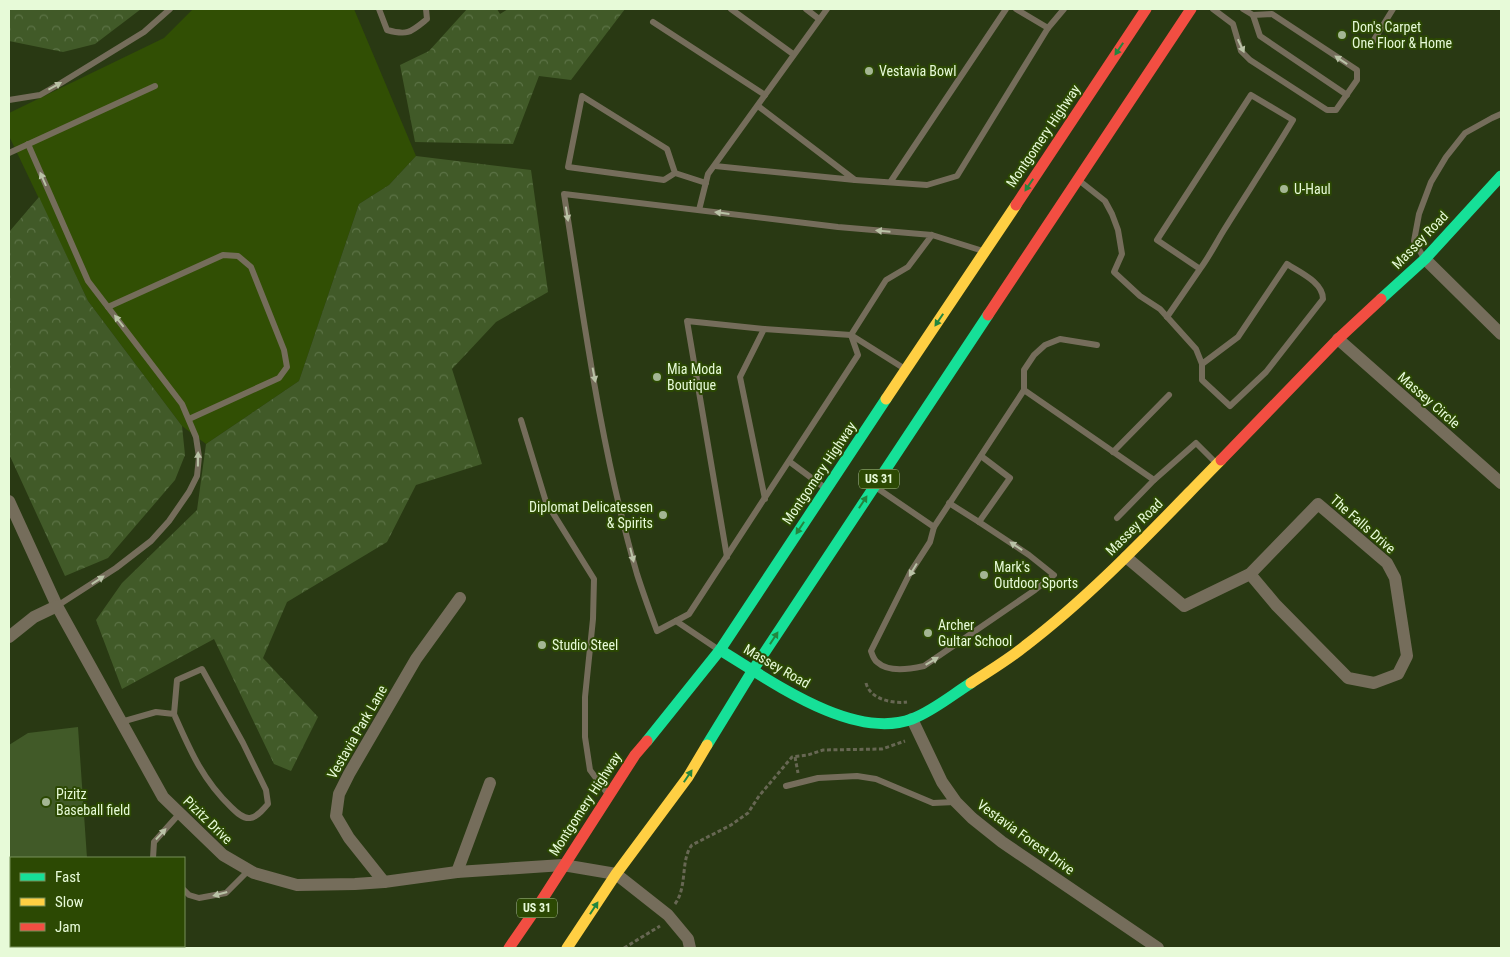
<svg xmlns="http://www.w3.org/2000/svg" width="1510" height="957" font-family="'Roboto Condensed',sans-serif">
	<defs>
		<pattern id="forest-crowns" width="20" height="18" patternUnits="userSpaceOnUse" patternTransform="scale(1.25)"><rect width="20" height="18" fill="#415a28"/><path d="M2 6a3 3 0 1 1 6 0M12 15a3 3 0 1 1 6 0" fill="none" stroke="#5c7346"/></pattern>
	</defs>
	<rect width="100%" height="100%" fill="#293913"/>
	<polygon fill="#314f04" points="193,9 354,9 416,156 389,185 359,204 299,381 206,444 182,426 88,301 9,136 9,113 164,38"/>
	<g fill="url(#forest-crowns)">
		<polygon points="9,9 141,9 95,44 63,52 9,41"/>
		<polygon points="467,9 497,9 500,14 508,9 625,9 571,80 539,76 513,144 415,142 400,65 429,51"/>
		<polygon points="416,156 531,170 548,292 496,322 452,369 482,464 416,485 387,542 287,602 263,658 318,717 291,771 274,764 214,639 122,689 96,620 122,583 197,510 206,444 299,381 359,204 389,185"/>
		<polygon points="39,197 88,301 182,426 185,455 175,480 108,558 65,576 9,454 9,232"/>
	</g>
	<polygon fill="#415a28" points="78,727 87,858 11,858 11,876 9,877 9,745 28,733"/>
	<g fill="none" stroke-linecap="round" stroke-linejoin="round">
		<g stroke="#676753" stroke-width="3" stroke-dasharray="4 2.5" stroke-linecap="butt">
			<path d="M866,683c4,16 26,21 41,19"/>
			<polyline points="795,757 798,773"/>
			<path d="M675,904c13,-18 5,-44 17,-59l39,-20 17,-12 11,-17 33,-39 16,-2 15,-5 59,-1 23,-8"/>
			<polyline points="624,948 660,926"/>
		</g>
		<g stroke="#756d5b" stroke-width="6">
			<path d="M379,9l8,21c21,6 24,2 40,-11l-1,-10"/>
			<polyline points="731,9 793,54"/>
			<polyline points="806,9 819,19"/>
			<polyline points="1213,9 1233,24 1241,51 1250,60 1327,110 1336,110 1357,80 1357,70 1272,14 1253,15"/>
			<polyline points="1243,9 1253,15 1260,36 1347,95"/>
			<polyline points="653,22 765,95"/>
			<polyline points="1048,28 1064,9"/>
			<polyline points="1372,43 1393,9"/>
			<polyline points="9,100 40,95 61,83 144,32 170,9"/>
			<polyline points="28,144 88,281 182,404 196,437 199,457 197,476 189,492 169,521 151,541 116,568 57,606"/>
			<polyline points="9,153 155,86"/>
			<polyline points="715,166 855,180 758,106"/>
			<polyline points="675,173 664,180 568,167 582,96 667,149 675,173 706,183"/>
			<polyline points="855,180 927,185 957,176 1048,28 1016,9"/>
			<polyline points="891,181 1006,9"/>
			<path d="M1081,182l24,19 7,13 6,16 4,24 -8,18 26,24 20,13 36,40 6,15v16l28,26 36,-34 57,-73c0,-17 -24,-27 -36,-35l-49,73 -36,27"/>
			<polyline points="699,210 708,174 827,9"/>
			<path d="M932,235l-24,32 -22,13 -35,55 7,20 -169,259 -32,17c-7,-19 -14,-38 -20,-57 -36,-124 -53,-253 -73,-380l274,33 94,8 51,16"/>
			<polyline points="1424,258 1414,241 1419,214 1431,182 1446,157 1465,133 1492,118 1501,114"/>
			<polyline points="108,307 223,255 238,256 251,267 284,350 287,367 279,378 189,419"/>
			<path d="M1167,317l33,-48c9,-12 16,-26 24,-39 23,-37 47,-73 69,-110l-42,-25 -94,145 43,29"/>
			<polyline points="1024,390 1154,480 1196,443 1216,463"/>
			<polyline points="521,420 546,502 594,579 593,619 585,697 585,737 590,770 607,793"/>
			<polyline points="1113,452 1169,395"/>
			<polyline points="790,462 825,488"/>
			<polyline points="877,488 934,527"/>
			<polyline points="765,499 740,377 764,329 851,335 905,369"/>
			<polyline points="949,503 979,522 1010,478 981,456"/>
			<polyline points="1117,518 1154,480"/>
			<path d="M979,522l50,33 25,20 -19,15 -111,76c-14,3 -35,7 -47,-4 -3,-2 -5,-8 -6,-11l39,-78 20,-31 4,-15 90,-137v-20l10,-15 11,-10 15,-6 37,6"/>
			<polyline points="727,557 687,321 764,329"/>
			<polyline points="676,621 719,650"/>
			<path d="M121,722l35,-10 18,2c16,36 28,65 57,93 5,5 12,12 19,11 8,-1 13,-9 18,-14l-2,-14 -23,-47 -41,-74 -25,11 -3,34"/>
			<polyline points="786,786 818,778 857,776 876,779 933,803 955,802"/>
			<polyline points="153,858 154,842 180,813"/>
			<polyline points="184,890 189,895 199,898 226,893 249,870"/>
		</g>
		<g stroke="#756d5b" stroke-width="12">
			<polyline points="1425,259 1501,334"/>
			<polyline points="1338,339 1501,483"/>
			<polyline points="9,501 57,606 163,797 223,855 254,873 297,885 355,884 384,882 457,872 563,865 616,874 668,915 688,939 690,948"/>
			<polyline points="1126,557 1184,606 1250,574 1276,605 1348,678 1374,683 1398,674 1407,656 1395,578 1387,563 1318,504 1250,574"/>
			<polyline points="9,637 34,617 57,606"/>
			<polyline points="912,719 942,782 956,802 972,818 1002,842 1158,948"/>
			<polyline points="457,872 490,783"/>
			<polyline points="384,882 349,838 336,816 339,794 349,774 416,659 460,598"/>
		</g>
		<g stroke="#16e098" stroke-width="11">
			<polyline points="1381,299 1425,259 1501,176"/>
			<path d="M720,650c50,30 132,91 192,69 21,-8 40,-24 59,-36"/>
			<polyline points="647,741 720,650 886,399"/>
			<polyline points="707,745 753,670 988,315"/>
		</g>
		<g stroke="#ffcf43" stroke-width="11">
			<polyline points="886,399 1016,205"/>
			<path d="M971,683c18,-12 37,-23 54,-37 71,-54 133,-122 196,-186"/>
			<polyline points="567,948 616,874 688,777 707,745"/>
		</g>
		<g stroke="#f24e42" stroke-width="11">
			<polyline points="1016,205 1146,9"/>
			<polyline points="988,315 1191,9"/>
			<polyline points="1221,460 1338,339 1381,299"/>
			<polyline points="509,948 540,903 635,755 647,741"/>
		</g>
	</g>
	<defs><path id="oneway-solid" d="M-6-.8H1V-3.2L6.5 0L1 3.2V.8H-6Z" transform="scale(1.25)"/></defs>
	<g fill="#b9c2a6">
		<use href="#oneway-solid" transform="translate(1241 46) rotate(65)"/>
		<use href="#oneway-solid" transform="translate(1341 60) rotate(-146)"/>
		<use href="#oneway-solid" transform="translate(55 86) rotate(-29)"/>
		<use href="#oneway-solid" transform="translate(43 179) rotate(-114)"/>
		<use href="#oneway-solid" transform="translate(722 213) rotate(-173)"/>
		<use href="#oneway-solid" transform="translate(567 214) rotate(81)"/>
		<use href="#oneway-solid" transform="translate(883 231) rotate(-175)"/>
		<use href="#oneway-solid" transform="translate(119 321) rotate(-128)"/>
		<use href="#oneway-solid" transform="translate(594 375) rotate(79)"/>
		<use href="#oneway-solid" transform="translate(198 459) rotate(-89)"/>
		<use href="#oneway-solid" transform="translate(1016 546) rotate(-146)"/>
		<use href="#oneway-solid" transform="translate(632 555) rotate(76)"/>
		<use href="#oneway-solid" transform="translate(913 570) rotate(121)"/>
		<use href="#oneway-solid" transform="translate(98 580) rotate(-33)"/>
		<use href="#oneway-solid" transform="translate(932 661) rotate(-31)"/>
		<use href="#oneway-solid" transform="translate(161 834) rotate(-47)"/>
		<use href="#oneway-solid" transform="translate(220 894) rotate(165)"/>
	</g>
	<g fill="#23853f">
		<use href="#oneway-solid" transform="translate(1119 49) rotate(124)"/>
		<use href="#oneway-solid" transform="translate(1029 185) rotate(124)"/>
		<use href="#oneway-solid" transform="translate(939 320) rotate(124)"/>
		<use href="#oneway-solid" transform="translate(863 502) rotate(-57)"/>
		<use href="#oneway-solid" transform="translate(800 528) rotate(123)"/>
		<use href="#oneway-solid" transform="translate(774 638) rotate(-57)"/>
		<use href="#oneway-solid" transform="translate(688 776) rotate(-56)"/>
		<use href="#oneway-solid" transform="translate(594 908) rotate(-57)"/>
	</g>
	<g fill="#a4b693" stroke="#2c4903" stroke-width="2">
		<circle cx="1342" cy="35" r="5"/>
		<circle cx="869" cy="71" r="5"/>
		<circle cx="1284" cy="189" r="5"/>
		<circle cx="657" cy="377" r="5"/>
		<circle cx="663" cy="515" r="5"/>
		<circle cx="984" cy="575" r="5"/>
		<circle cx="928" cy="633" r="5"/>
		<circle cx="542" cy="645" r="5"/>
		<circle cx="46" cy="802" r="5"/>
	</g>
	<g text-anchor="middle" stroke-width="4" stroke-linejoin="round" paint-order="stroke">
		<g fill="#2c4903" stroke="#afc598" stroke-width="1">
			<rect x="859" y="469.5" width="40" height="19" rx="4"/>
			<rect x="517" y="898.5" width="40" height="19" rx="4"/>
		</g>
		<g font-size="12" font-weight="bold" fill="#e7fad8">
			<text x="879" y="483">US 31</text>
			<text x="537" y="912">US 31</text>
		</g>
		<g font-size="14" fill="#e7fad8" stroke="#2c4903" text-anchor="start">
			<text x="1352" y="32">Don's Carpet<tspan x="1352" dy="16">One Floor &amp; Home</tspan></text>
			<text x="879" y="76">Vestavia Bowl</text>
			<text x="1294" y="194">U-Haul</text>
			<text x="667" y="374">Mia Moda<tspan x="667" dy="16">Boutique</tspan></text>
			<text x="653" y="512" text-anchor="end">Diplomat Delicatessen<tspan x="653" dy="16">&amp; Spirits</tspan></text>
			<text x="994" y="572">Mark's<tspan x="994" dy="16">Outdoor Sports</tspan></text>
			<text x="938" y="630">Archer<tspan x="938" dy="16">Gultar School</tspan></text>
			<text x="552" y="650">Studio Steel</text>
			<text x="56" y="799">Pizitz<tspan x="56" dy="16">Baseball field</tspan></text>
		</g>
		<g font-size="14" fill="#e7fad8" stroke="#2c4903">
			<text transform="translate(1043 136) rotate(-56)" y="5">Montgomery Highway</text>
			<text transform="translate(1420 240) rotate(-46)" y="5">Massey Road</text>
			<text transform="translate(1429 400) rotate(41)" y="5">Massey Circle</text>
			<text transform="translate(819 473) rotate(-56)" y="5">Montgomery Highway</text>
			<text transform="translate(1363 524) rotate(41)" y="5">The Falls Drive</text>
			<text transform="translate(1134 527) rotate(-45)" y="5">Massey Road</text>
			<text transform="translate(777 666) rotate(30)" y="5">Massey Road</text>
			<text transform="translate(357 732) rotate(-60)" y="5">Vestavia Park Lane</text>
			<text transform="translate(585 804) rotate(-57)" y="5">Montgomery Highway</text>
			<text transform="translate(208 820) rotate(44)" y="5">Pizitz Drive</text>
			<text transform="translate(1026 837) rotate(36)" y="5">Vestavia Forest Drive</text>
		</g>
	</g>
	<rect width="1510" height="957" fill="none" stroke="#e7fad8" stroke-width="20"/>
	<rect x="10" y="857" width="175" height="90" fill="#2c4903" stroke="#779058"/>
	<rect x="20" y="873" width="25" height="8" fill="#16e098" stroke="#779058"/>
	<text x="55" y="882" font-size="15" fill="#e7fad8">Fast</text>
	<rect x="20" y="898" width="25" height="8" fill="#ffcf43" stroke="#779058"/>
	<text x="55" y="907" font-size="15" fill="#e7fad8">Slow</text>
	<rect x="20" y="923" width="25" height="8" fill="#f24e42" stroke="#779058"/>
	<text x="55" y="932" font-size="15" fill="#e7fad8">Jam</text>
</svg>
